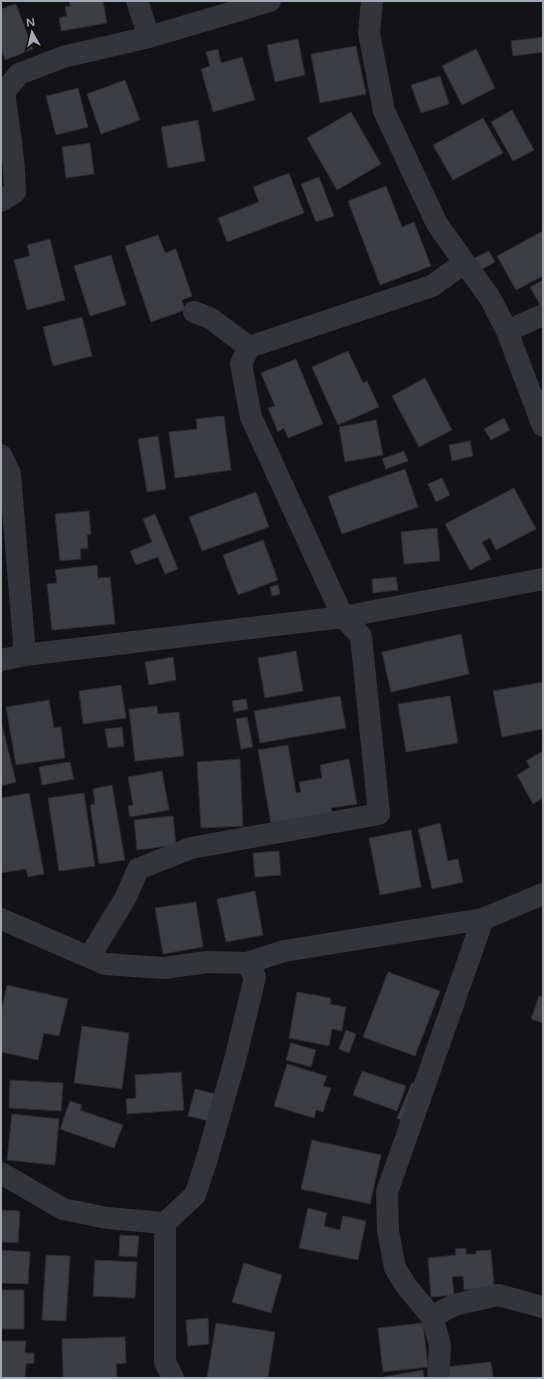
<svg xmlns="http://www.w3.org/2000/svg" width="544" height="1379" font-family="'Varela Round',sans-serif">
	<rect width="100%" height="100%" fill="#131315"/>
	<g fill="#3c3e43" stroke="#2d2d31">
		<polygon points="69,1 103,1 107,23 61,31 59,18 67,16 65,7 70,6"/>
		<polygon points="16,4 33,49 5,60 1,49 1,9"/>
		<polygon points="543,37 543,52 513,56 511,41"/>
		<polygon points="298,39 305,75 275,82 267,45"/>
		<polygon points="356,46 366,94 320,103 311,54"/>
		<polygon points="218,49 221,63 242,57 255,100 213,112 201,69 210,66 206,52"/>
		<polygon points="476,49 495,88 462,105 442,66"/>
		<polygon points="440,76 449,104 421,113 411,85"/>
		<polygon points="125,80 140,120 101,134 87,94"/>
		<polygon points="78,88 88,127 56,135 46,96"/>
		<polygon points="512,110 534,150 513,161 491,122"/>
		<polygon points="351,112 381,164 337,190 307,138"/>
		<polygon points="483,118 503,153 453,180 433,145"/>
		<polygon points="198,120 205,161 168,168 161,127"/>
		<polygon points="90,143 94,174 66,178 62,147"/>
		<polygon points="289,173 304,213 227,242 218,218 259,202 253,187"/>
		<polygon points="319,177 334,216 316,222 301,184"/>
		<polygon points="386,186 402,227 414,222 431,266 380,285 348,201"/>
		<polygon points="543,231 543,276 516,290 497,256"/>
		<polygon points="158,235 165,253 176,249 192,296 182,300 185,310 151,322 125,246"/>
		<polygon points="50,239 65,300 27,310 14,260 30,256 27,245"/>
		<polygon points="489,251 495,262 479,271 473,259"/>
		<polygon points="111,255 126,305 90,316 74,266"/>
		<polygon points="543,280 543,310 530,287"/>
		<polygon points="82,317 92,356 53,366 43,327"/>
		<polygon points="348,351 363,383 367,381 379,407 338,425 312,367"/>
		<polygon points="296,359 323,424 288,438 284,428 278,432 268,408 275,406 261,373"/>
		<polygon points="425,378 452,430 419,447 392,396"/>
		<polygon points="224,416 231,470 175,478 169,432 197,429 196,419"/>
		<polygon points="504,418 510,430 491,440 484,429"/>
		<polygon points="376,420 383,455 345,462 339,427"/>
		<polygon points="158,436 166,489 147,492 138,439"/>
		<polygon points="470,441 473,456 452,461 449,445"/>
		<polygon points="404,451 408,461 386,469 382,459"/>
		<polygon points="405,469 418,507 342,534 328,496"/>
		<polygon points="442,478 450,495 436,502 428,484"/>
		<polygon points="514,488 536,529 496,550 490,538 482,542 491,559 470,570 445,524"/>
		<polygon points="256,492 269,527 202,551 189,517"/>
		<polygon points="89,511 91,534 87,535 88,548 80,549 81,559 60,561 55,514"/>
		<polygon points="155,514 178,569 165,574 158,557 136,565 130,551 152,542 143,519"/>
		<polygon points="437,528 440,561 404,564 401,532"/>
		<polygon points="263,540 278,580 238,595 223,555"/>
		<polygon points="97,565 98,578 110,577 115,624 52,630 47,584 57,583 55,570"/>
		<polygon points="396,577 398,590 373,593 372,579"/>
		<polygon points="278,585 280,594 272,596 270,587"/>
		<polygon points="461,634 469,674 391,692 382,652"/>
		<polygon points="296,651 303,691 265,698 258,658"/>
		<polygon points="173,657 176,680 149,685 145,662"/>
		<polygon points="543,682 543,729 502,737 493,691"/>
		<polygon points="121,685 126,718 83,724 79,691"/>
		<polygon points="340,696 346,728 260,743 254,711"/>
		<polygon points="450,696 458,743 406,752 398,704"/>
		<polygon points="246,699 248,709 234,712 232,701"/>
		<polygon points="49,700 54,728 61,727 65,758 16,765 6,707"/>
		<polygon points="157,706 158,714 179,712 184,756 135,761 129,709"/>
		<polygon points="247,717 253,747 241,749 236,719"/>
		<polygon points="1,721 16,782 1,786"/>
		<polygon points="122,727 124,746 108,748 105,729"/>
		<polygon points="288,745 296,793 301,792 299,782 322,778 320,765 349,759 357,804 331,808 332,813 271,823 258,750"/>
		<polygon points="543,751 543,798 533,804 517,775 530,767 526,761"/>
		<polygon points="240,759 243,826 201,828 197,762"/>
		<polygon points="70,762 74,779 42,785 39,767"/>
		<polygon points="162,771 169,810 130,817 128,806 133,805 128,777"/>
		<polygon points="112,785 125,860 99,864 90,805 95,804 93,789"/>
		<polygon points="29,793 44,874 28,877 26,869 1,873 1,798"/>
		<polygon points="84,793 95,866 59,871 48,798"/>
		<polygon points="173,816 176,845 137,850 134,820"/>
		<polygon points="440,823 448,861 458,859 463,882 432,889 418,829"/>
		<polygon points="411,830 421,887 380,895 369,838"/>
		<polygon points="279,851 281,875 255,877 253,853"/>
		<polygon points="255,891 263,935 226,942 217,899"/>
		<polygon points="196,902 203,947 163,954 155,908"/>
		<polygon points="388,972 440,991 415,1056 363,1037"/>
		<polygon points="7,985 68,999 59,1036 44,1033 38,1060 1,1052 1,1012"/>
		<polygon points="297,992 331,998 330,1004 346,1007 342,1031 332,1029 329,1046 289,1038"/>
		<polygon points="539,996 543,997 543,1023 531,1019"/>
		<polygon points="82,1026 129,1033 122,1089 74,1083"/>
		<polygon points="346,1030 356,1034 349,1053 339,1049"/>
		<polygon points="291,1043 316,1050 311,1067 286,1060"/>
		<polygon points="287,1064 327,1076 323,1086 331,1088 323,1112 316,1110 314,1118 274,1106"/>
		<polygon points="362,1071 406,1086 397,1111 353,1095"/>
		<polygon points="181,1072 184,1110 127,1114 126,1099 136,1098 135,1075"/>
		<polygon points="10,1080 63,1083 61,1111 9,1108"/>
		<polygon points="412,1083 421,1088 406,1122 397,1118"/>
		<polygon points="195,1089 219,1095 213,1122 188,1116"/>
		<polygon points="70,1101 82,1105 80,1110 123,1125 114,1148 60,1129"/>
		<polygon points="12,1114 59,1119 55,1165 7,1160"/>
		<polygon points="312,1140 381,1155 370,1204 301,1189"/>
		<polygon points="308,1208 327,1213 324,1226 340,1230 343,1216 366,1221 358,1260 299,1248"/>
		<polygon points="1,1210 20,1211 18,1243 1,1242"/>
		<polygon points="120,1235 139,1236 137,1257 119,1256"/>
		<polygon points="466,1248 466,1254 476,1254 476,1251 491,1250 494,1287 464,1290 463,1276 452,1277 454,1295 431,1297 428,1258 456,1255 455,1249"/>
		<polygon points="1,1250 30,1252 28,1284 1,1283"/>
		<polygon points="46,1255 70,1256 66,1321 42,1320"/>
		<polygon points="95,1260 137,1262 135,1298 93,1296"/>
		<polygon points="244,1263 282,1275 271,1313 232,1302"/>
		<rect x="1" y="1290" width="23" height="39"/>
		<polygon points="208,1318 209,1344 188,1346 186,1320"/>
		<polygon points="216,1323 275,1332 268,1378 207,1378"/>
		<polygon points="423,1323 428,1367 383,1372 378,1328"/>
		<polygon points="125,1337 126,1363 116,1364 117,1378 63,1378 62,1339"/>
		<polygon points="1,1341 26,1341 25,1353 34,1353 34,1363 26,1364 25,1378 1,1378"/>
		<polygon points="491,1362 493,1378 446,1378 444,1367"/>
		<polygon points="423,1370 424,1378 384,1378 383,1377"/>
	</g>
	<g fill="none" stroke-linecap="round" stroke-linejoin="round">
		<g stroke="#34353a" stroke-width="22">
			<polyline points="137,1 149,37 270,1"/>
			<polyline points="372,1 369,33 384,111 437,224 490,298 507,331 543,426"/>
			<path d="M1,201l14,-9c0,-34 -7,-67 -11,-100l15,-18 44,-17 86,-20"/>
			<polyline points="507,331 543,315"/>
			<polyline points="249,347 432,286 464,263"/>
			<polyline points="1,455 10,474 25,655"/>
			<polyline points="1,660 25,655 343,617 543,579"/>
			<polyline points="1,919 105,964 164,968 207,962 247,963 284,951 483,919 543,894"/>
			<polyline points="90,956 126,897 138,869 191,848 379,814 361,636 343,617 251,417 241,364 249,347 210,318 194,312"/>
			<polyline points="1,1173 63,1209 107,1218 165,1223 195,1195 206,1162 235,1060 255,977 247,963"/>
			<polyline points="165,1223 165,1362 173,1378"/>
			<polyline points="432,1317 454,1305 498,1295 543,1307"/>
			<polyline points="438,1378 440,1345 432,1317 407,1287 395,1268 388,1231 387,1192 483,919"/>
		</g>
	</g>
	<rect width="544" height="1379" fill="none" stroke="#a3a9b7" stroke-width="4"/>
	<g transform="translate(32 32) rotate(352)" stroke="#0e0e10" stroke-width="3" paint-order="stroke">
	<path d="M0-3L7 15L0 10L-7 15Z" fill="#a3a9b7"/>
	<text y="-6" font-size="11" font-weight="bold" text-anchor="middle" fill="#a3a9b7">N</text>
	</g>
</svg>
